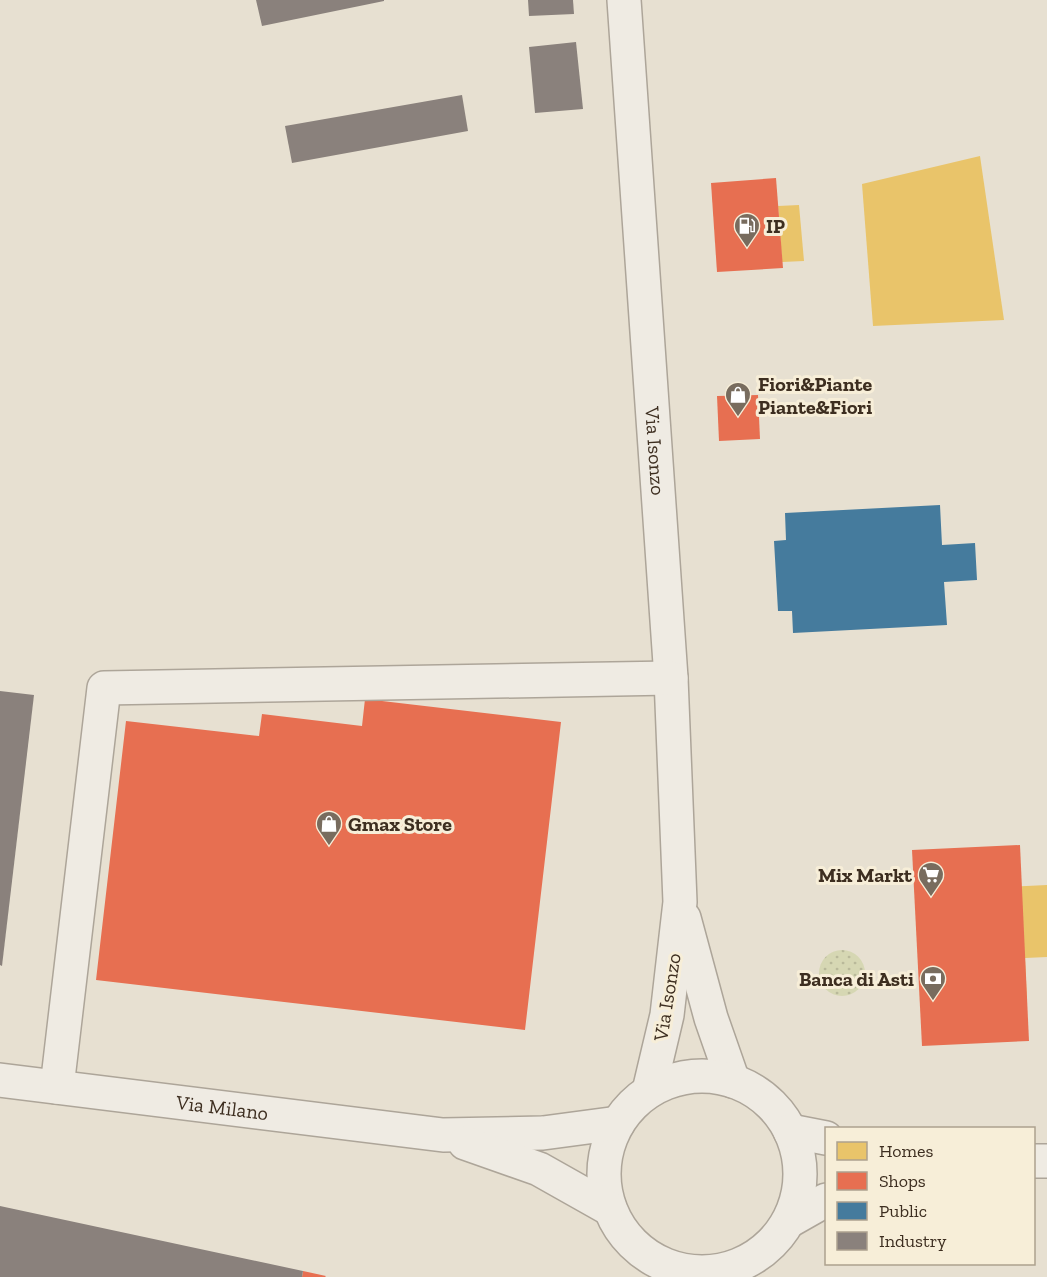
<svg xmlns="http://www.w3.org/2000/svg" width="1047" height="1277" font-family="'Zilla Slab',serif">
	<defs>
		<pattern id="garden-dots" width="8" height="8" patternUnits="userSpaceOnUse" patternTransform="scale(1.5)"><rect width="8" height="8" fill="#d6d7b3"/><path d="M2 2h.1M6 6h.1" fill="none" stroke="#b9b99a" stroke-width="1.8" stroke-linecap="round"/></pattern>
	</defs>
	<rect width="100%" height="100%" fill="#e7e0d1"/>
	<circle fill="url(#garden-dots)" cx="842" cy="973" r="23"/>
	<g fill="#e9c46a">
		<polygon points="980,156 1004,320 873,326 862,184"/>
		<polygon points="799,205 804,261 782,262 778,206"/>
		<polygon points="1047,885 1047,957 1025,958 1027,1002 972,1005 965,889"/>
	</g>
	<g fill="#e76f51">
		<polygon points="776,178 783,268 717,272 711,183"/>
		<polygon points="758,395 760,439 719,441 717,396"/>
		<polygon points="365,699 561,722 525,1030 96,980 126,721 259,736 262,714 362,726"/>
		<polygon points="1020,845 1029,1041 922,1046 912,850"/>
		<polygon points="303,1271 326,1276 325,1277 302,1277"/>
	</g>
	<polygon fill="#457b9d" points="940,505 942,545 975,543 977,580 944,582 947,625 793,633 792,611 778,611 774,541 786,540 785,513"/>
	<g fill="#8a817c">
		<polygon points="256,0 384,0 384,1 262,26"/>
		<polygon points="528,0 573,0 574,14 529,16"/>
		<polygon points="576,42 583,109 535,113 529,47"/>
		<polygon points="462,95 468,131 292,163 285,126"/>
		<polygon points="0,691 34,695 2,966 0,965"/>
		<polygon points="0,1206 303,1271 302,1277 0,1277"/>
	</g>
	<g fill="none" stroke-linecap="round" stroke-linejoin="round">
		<defs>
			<g id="minor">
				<path id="s1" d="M624,0l47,678 9,224 -13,113 -18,76"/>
				<polyline points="684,918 711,1018 733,1081"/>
				<circle cx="702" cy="1174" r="98"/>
				<path id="s2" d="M0,1080l443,55 100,-2 75,-10"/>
				<polyline points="57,1087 104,688 671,678"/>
				<polyline points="790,1131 826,1138"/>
				<polyline points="465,1143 539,1169 610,1209"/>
				<polyline points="1034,1161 1047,1161"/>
				<polyline points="789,1221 826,1200"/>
			</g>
		</defs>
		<use href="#minor" stroke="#ada599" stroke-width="36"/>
		<use href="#minor" stroke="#efebe3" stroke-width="33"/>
	</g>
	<defs>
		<symbol id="fuel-pin" viewBox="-11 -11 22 30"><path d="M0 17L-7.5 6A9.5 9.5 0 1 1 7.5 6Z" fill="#786c5e" stroke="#f7eed8"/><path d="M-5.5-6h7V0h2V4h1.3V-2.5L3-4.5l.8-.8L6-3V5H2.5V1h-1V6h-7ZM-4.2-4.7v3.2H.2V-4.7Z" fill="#fff"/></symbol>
		<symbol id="shop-pin" viewBox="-11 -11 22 30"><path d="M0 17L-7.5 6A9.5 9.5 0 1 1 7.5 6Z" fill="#786c5e" stroke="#f7eed8"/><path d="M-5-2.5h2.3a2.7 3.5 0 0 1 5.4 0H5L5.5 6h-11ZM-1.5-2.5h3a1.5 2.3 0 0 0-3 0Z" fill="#fff"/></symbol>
		<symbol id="supermarket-pin" viewBox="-11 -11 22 30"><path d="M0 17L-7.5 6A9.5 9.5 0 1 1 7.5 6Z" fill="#786c5e" stroke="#f7eed8"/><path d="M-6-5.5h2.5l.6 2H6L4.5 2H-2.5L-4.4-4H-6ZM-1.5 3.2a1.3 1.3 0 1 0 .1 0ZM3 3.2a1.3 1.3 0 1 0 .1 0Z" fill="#fff"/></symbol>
		<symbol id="bank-pin" viewBox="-11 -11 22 30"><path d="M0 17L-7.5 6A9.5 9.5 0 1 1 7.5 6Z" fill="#786c5e" stroke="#f7eed8"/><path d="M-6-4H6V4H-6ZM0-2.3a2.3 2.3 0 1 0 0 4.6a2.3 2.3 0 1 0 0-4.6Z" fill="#fff"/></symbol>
	</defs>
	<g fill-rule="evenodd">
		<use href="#fuel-pin" x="732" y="211" width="30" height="40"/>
		<use href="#shop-pin" x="723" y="380" width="30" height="40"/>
		<use href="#shop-pin" x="314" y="809" width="30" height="40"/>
		<use href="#supermarket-pin" x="916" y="860" width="30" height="40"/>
		<use href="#bank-pin" x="918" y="964" width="30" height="40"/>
	</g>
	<g text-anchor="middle" stroke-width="6" stroke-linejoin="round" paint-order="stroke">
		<g font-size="20" font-weight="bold" fill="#3d2e20" stroke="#f7eed8" text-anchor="start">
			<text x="766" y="233">IP</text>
			<text x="758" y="391">Fiori&amp;Piante<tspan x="758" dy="23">Piante&amp;Fiori</tspan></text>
			<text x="348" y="831">Gmax Store</text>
			<text x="912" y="882" text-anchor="end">Mix Markt</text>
			<text x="914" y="986" text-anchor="end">Banca di Asti</text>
		</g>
		<g font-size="20" fill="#3d2e20" stroke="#f7eed8">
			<text dy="7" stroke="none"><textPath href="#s1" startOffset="452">Via Isonzo</textPath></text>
			<text transform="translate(667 997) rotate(-81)" y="7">Via Isonzo</text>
			<text dy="7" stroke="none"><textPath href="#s2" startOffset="224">Via Milano</textPath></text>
		</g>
	</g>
	<rect x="825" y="1127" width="210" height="138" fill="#f7eed8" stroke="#ada18e" stroke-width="1.5"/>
	<rect x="837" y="1142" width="30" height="18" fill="#e9c46a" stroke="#ada18e" stroke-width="1.5"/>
	<text x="879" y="1157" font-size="18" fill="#3d2e20">Homes</text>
	<rect x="837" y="1172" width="30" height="18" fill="#e76f51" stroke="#ada18e" stroke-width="1.5"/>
	<text x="879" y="1187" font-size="18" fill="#3d2e20">Shops</text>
	<rect x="837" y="1202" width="30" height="18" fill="#457b9d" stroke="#ada18e" stroke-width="1.5"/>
	<text x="879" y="1217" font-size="18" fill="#3d2e20">Public</text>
	<rect x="837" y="1232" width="30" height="18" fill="#8a817c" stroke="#ada18e" stroke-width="1.5"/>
	<text x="879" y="1247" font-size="18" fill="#3d2e20">Industry</text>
</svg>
